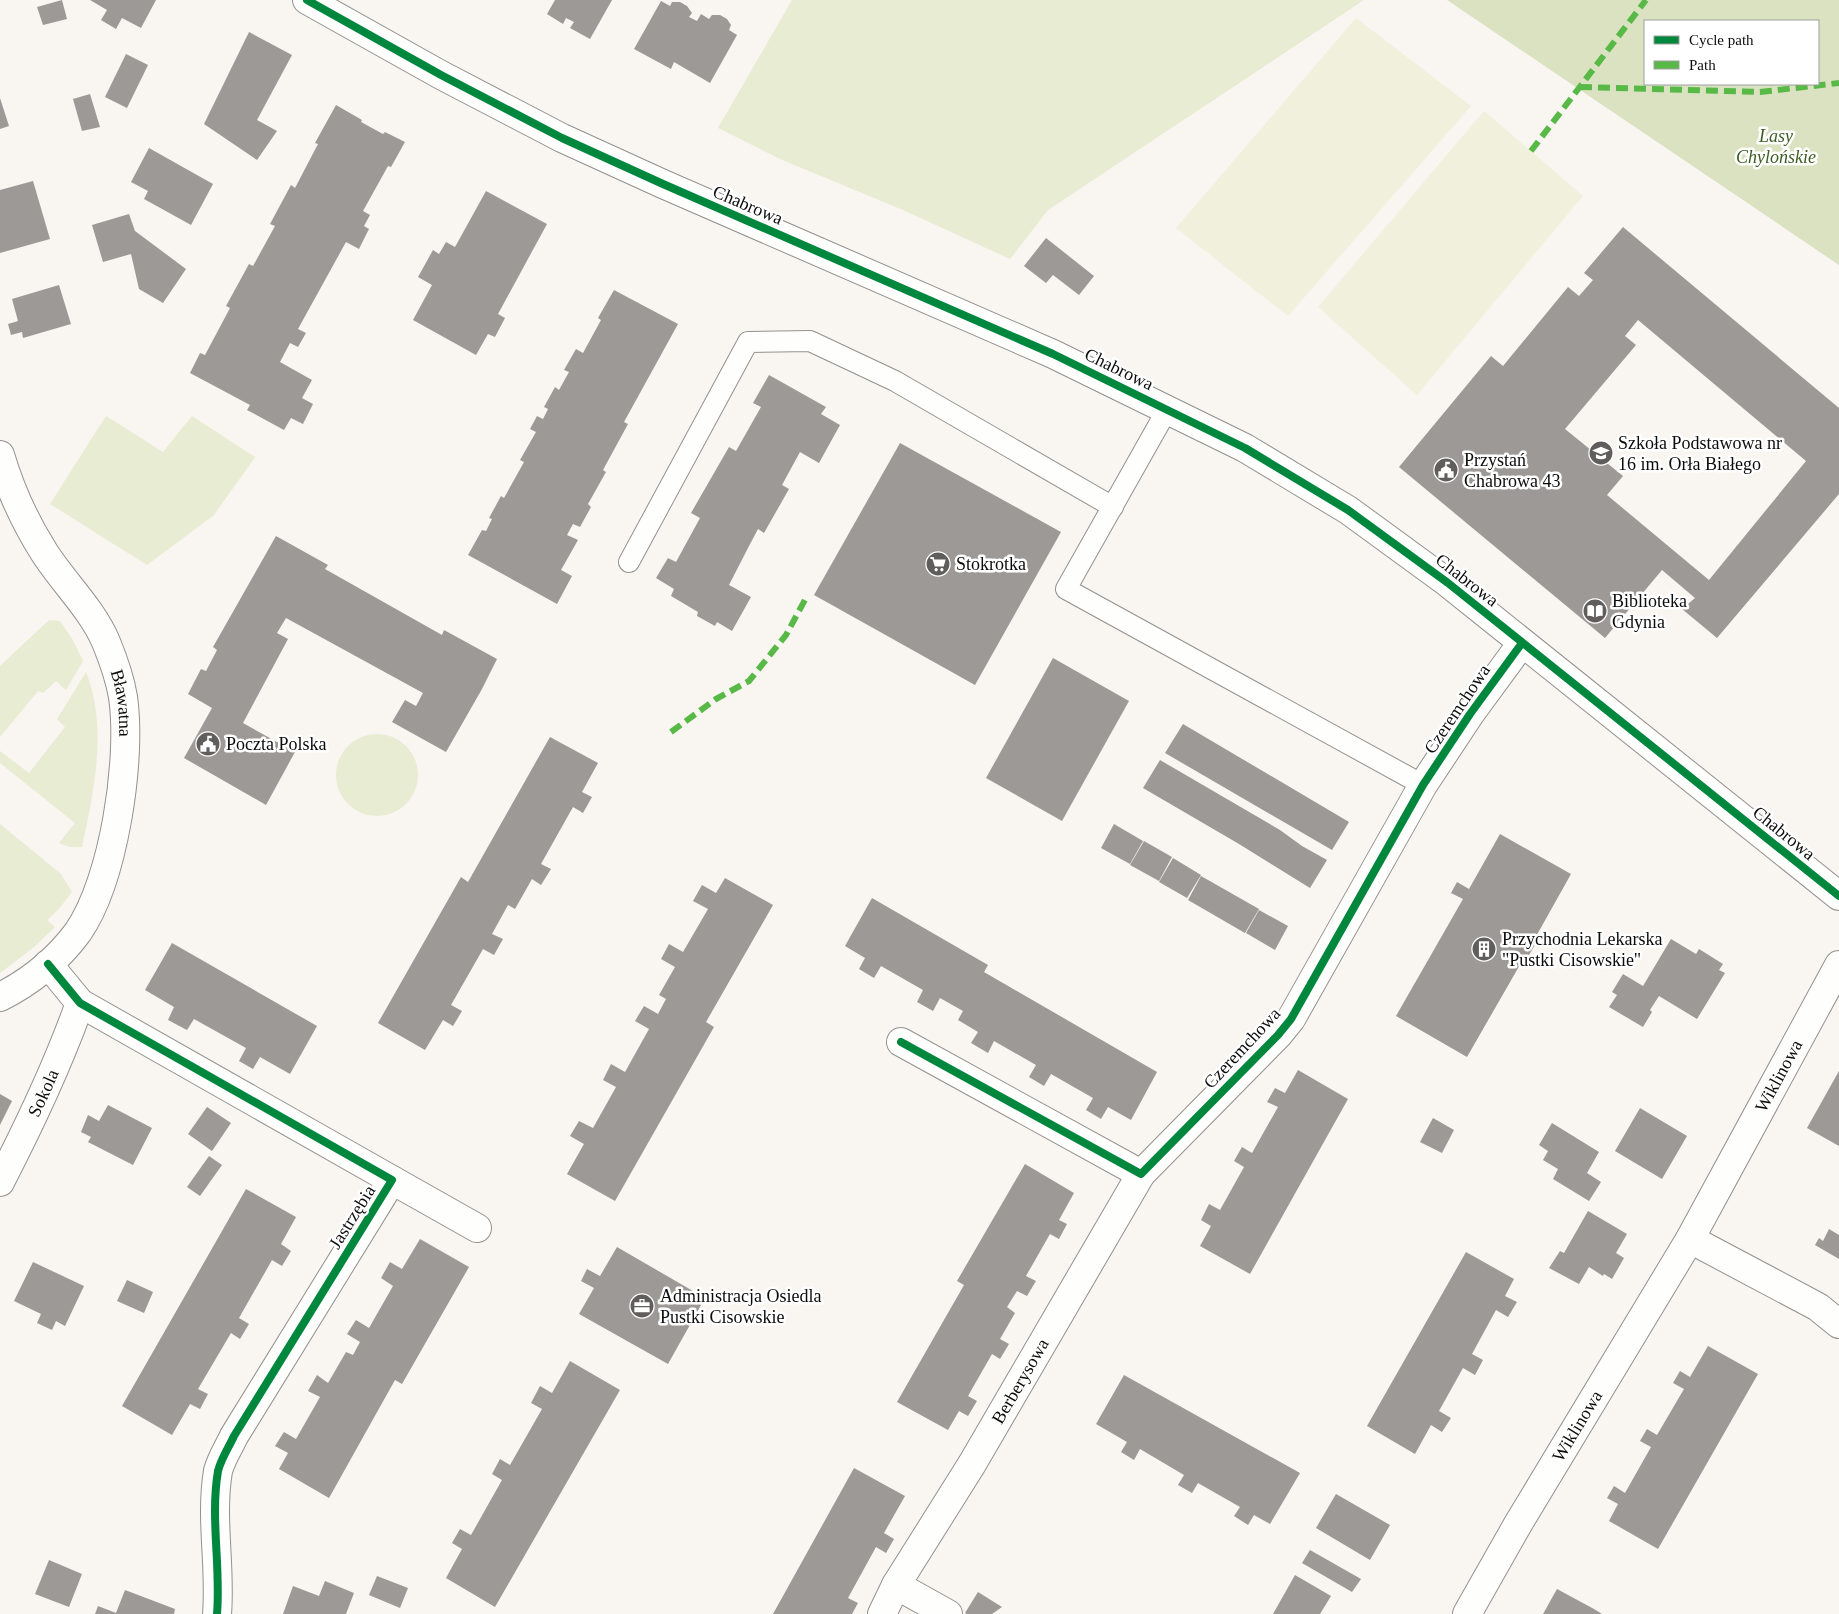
<svg xmlns="http://www.w3.org/2000/svg" width="1839" height="1614" font-family="Georgia,serif">
	<rect width="100%" height="100%" fill="#f9f5f0"/>
	<g fill="#e8ecd2">
		<polygon points="792,0 1364,0 1048,210 1010,259 903,210 780,159 718,128"/>
		<polygon points="106,416 163,452 192,416 255,457 214,515 147,565 50,504"/>
		<polygon points="49,620 60,621 73,640 83,661 66,690 56,681 43,693 38,691 0,737 0,666"/>
		<path d="M86,672c22,55 8,119 -4,175h-12l-11,-4 16,-20 -75,-60v-12l29,22 36,-46 -8,-8z"/>
		<circle cx="377" cy="775" r="41"/>
		<polygon points="0,824 61,874 72,892 58,910 47,920 55,927 34,947 0,973"/>
	</g>
	<path fill="#dbe2c1" fill-rule="evenodd" d="M1447,0h392v265zM1645,21h173v63h-173z"/>
	<g fill="#f0f0dc">
		<polygon points="1356,18 1471,106 1288,316 1176,228"/>
		<polygon points="1484,111 1583,196 1417,395 1318,307"/>
	</g>
	<g fill="#9c9996" fill-rule="evenodd">
		<polygon points="62,0 67,19 43,25 37,7"/>
		<polygon points="90,0 156,0 141,28 122,18 116,29 101,20 107,10"/>
		<polygon points="555,0 612,0 590,39 570,28 574,22 566,18 563,24 547,14"/>
		<polygon points="661,1 670,6 672,2 680,2 687,6 692,13 689,17 697,21 701,14 709,19 712,15 720,15 727,19 731,25 729,30 737,35 710,83 674,62 671,69 634,49"/>
		<polygon points="249,32 292,55 257,120 277,131 257,160 204,124"/>
		<polygon points="126,54 148,65 127,108 105,97"/>
		<polygon points="90,94 100,127 82,131 73,99"/>
		<polygon points="0,98 9,126 0,129"/>
		<polygon points="336,105 362,120 361,122 383,134 385,132 405,142 391,167 388,166 363,211 370,215 364,226 369,229 359,249 346,242 298,329 306,333 298,347 290,343 280,362 312,380 302,398 313,404 303,424 291,418 284,430 247,410 250,405 190,373 200,353 205,355 230,308 226,306 249,264 253,266 275,226 270,224 291,185 295,188 318,144 315,143"/>
		<polygon points="149,148 213,184 191,225 144,199 148,191 131,182"/>
		<polygon points="33,181 50,239 0,253 0,190"/>
		<polygon points="486,191 547,224 498,314 505,318 495,337 488,334 476,355 413,320 432,285 418,277 433,250 439,254 446,242 455,247"/>
		<polygon points="129,214 135,231 186,269 163,303 139,289 131,254 103,262 92,225"/>
		<path d="M1623,227l216,181v86l-122,144 -35,-29 13,-11 -33,-28 -57,68 -206,-171 92,-111 12,10 65,-79 11,9 14,-16 -9,-7zM1638,320l168,141 -97,119 -102,-85 16,-19 -58,-47 71,-84 -11,-9z"/>
		<polygon points="1046,238 1094,276 1079,295 1053,275 1046,283 1024,266"/>
		<polygon points="59,285 71,324 23,338 22,332 11,335 8,324 18,321 12,299"/>
		<polygon points="614,290 678,324 624,422 628,424 603,470 606,472 588,504 591,507 580,527 573,524 567,535 578,540 561,570 572,576 557,604 468,555 482,530 486,531 492,519 489,518 501,496 504,498 524,462 520,460 536,432 530,429 537,416 543,419 548,409 544,407 555,387 559,390 569,372 564,370 576,349 583,353 601,320 598,318"/>
		<polygon points="769,375 826,407 821,414 840,425 819,463 800,452 782,485 789,489 764,533 758,529 749,546 729,585 751,597 732,631 717,622 715,626 697,616 698,612 671,596 674,589 656,578 668,558 676,562 700,518 691,513 729,447 736,451 761,407 753,403"/>
		<polygon points="900,443 1061,532 975,685 814,595"/>
		<polygon points="276,536 328,565 325,569 442,635 444,630 497,659 482,689 446,752 392,722 405,700 416,706 423,693 286,618 277,633 288,639 243,723 295,752 266,805 184,758 212,708 188,694 201,669 206,671 217,650 213,647"/>
		<polygon points="1053,658 1129,701 1062,821 986,778"/>
		<polygon points="1183,724 1349,822 1332,850 1165,753"/>
		<polygon points="550,737 598,763 582,792 592,797 583,813 573,807 541,864 551,869 541,885 532,879 515,909 508,905 492,934 503,939 494,955 483,949 451,1005 462,1011 453,1026 443,1020 425,1050 378,1023 461,877 468,882"/>
		<polygon points="1160,760 1280,830 1302,846 1327,860 1310,888 1239,844 1143,788"/>
		<polygon points="1114,824 1143,841 1130,864 1101,848"/>
		<polygon points="1500,834 1571,874 1534,940 1537,941 1528,957 1525,956 1467,1057 1396,1016 1463,899 1451,893 1457,882 1469,889"/>
		<polygon points="1144,841 1172,857 1159,881 1130,865"/>
		<polygon points="1173,858 1201,875 1187,898 1159,882"/>
		<polygon points="1201,876 1259,909 1245,933 1188,900"/>
		<polygon points="725,878 773,905 706,1022 714,1027 615,1201 567,1174 584,1144 570,1136 579,1121 593,1128 616,1087 603,1080 611,1064 625,1072 649,1029 635,1021 644,1006 658,1014 666,999 659,995 675,967 661,959 669,944 683,952 708,909 693,901 702,885 716,893"/>
		<polygon points="872,898 988,965 984,972 1157,1072 1131,1120 1108,1107 1101,1119 1086,1110 1093,1098 1051,1074 1044,1086 1029,1077 1036,1065 994,1041 988,1053 971,1043 978,1032 958,1020 963,1011 940,998 933,1011 917,1002 923,990 881,966 874,978 859,969 865,958 845,946"/>
		<polygon points="1259,910 1288,926 1275,950 1246,933"/>
		<polygon points="1671,939 1696,954 1699,949 1723,964 1719,970 1725,973 1697,1019 1659,996 1650,1010 1652,1012 1643,1027 1609,1007 1617,995 1612,992 1623,974 1643,986"/>
		<polygon points="172,943 317,1026 290,1074 260,1057 253,1069 239,1061 246,1048 194,1019 187,1030 168,1020 174,1007 145,990"/>
		<polygon points="1298,1070 1348,1099 1250,1274 1200,1246 1211,1226 1201,1220 1209,1204 1220,1210 1244,1167 1234,1161 1242,1147 1252,1153 1278,1107 1267,1102 1275,1088 1285,1093"/>
		<polygon points="1839,1071 1839,1146 1807,1128"/>
		<polygon points="0,1094 12,1101 0,1125"/>
		<polygon points="108,1105 152,1128 133,1165 88,1142 91,1137 81,1132 88,1115 99,1121"/>
		<polygon points="207,1107 231,1123 212,1151 188,1134"/>
		<polygon points="1640,1108 1687,1136 1662,1179 1615,1151"/>
		<polygon points="1433,1118 1454,1130 1442,1153 1420,1142"/>
		<polygon points="1552,1123 1599,1152 1587,1173 1601,1182 1589,1201 1553,1179 1558,1169 1543,1160 1548,1151 1539,1145"/>
		<polygon points="209,1156 222,1165 200,1196 187,1187"/>
		<polygon points="1025,1164 1074,1193 1059,1220 1067,1224 1059,1239 1050,1234 1026,1276 1036,1281 1027,1296 1017,1291 1007,1307 1015,1313 1000,1339 1009,1344 1000,1359 992,1354 968,1396 977,1401 968,1416 959,1411 948,1430 897,1402 964,1285 957,1281"/>
		<polygon points="246,1189 296,1217 281,1244 291,1251 282,1266 272,1260 239,1318 249,1324 240,1339 231,1333 198,1389 208,1394 200,1409 190,1404 172,1435 122,1406"/>
		<polygon points="1588,1211 1627,1234 1616,1253 1624,1258 1612,1279 1604,1274 1603,1276 1589,1267 1579,1284 1549,1268 1560,1251 1564,1253"/>
		<polygon points="1829,1229 1839,1235 1839,1259 1815,1245 1819,1238 1823,1241"/>
		<polygon points="420,1239 469,1267 402,1384 395,1380 329,1498 279,1469 288,1453 275,1446 284,1432 296,1439 320,1397 308,1391 317,1375 328,1383 346,1352 353,1355 360,1342 347,1334 356,1320 369,1328 393,1286 381,1278 390,1262 402,1269"/>
		<polygon points="617,1247 705,1298 668,1364 579,1314 594,1288 581,1281 587,1269 600,1276"/>
		<polygon points="1466,1252 1514,1279 1505,1296 1517,1302 1508,1317 1496,1310 1472,1354 1483,1360 1475,1375 1463,1368 1439,1411 1451,1418 1442,1432 1431,1425 1415,1454 1367,1426"/>
		<polygon points="33,1262 84,1286 65,1326 56,1321 52,1330 37,1323 41,1314 14,1301"/>
		<polygon points="127,1280 153,1292 144,1313 117,1301"/>
		<polygon points="1708,1346 1758,1374 1658,1549 1609,1521 1618,1504 1607,1498 1614,1486 1625,1493 1651,1447 1640,1441 1647,1429 1657,1435 1684,1389 1673,1383 1680,1371 1690,1377"/>
		<polygon points="570,1361 620,1390 495,1607 446,1578 462,1549 452,1543 460,1529 471,1535 502,1480 492,1474 500,1459 510,1465 542,1409 531,1403 540,1386 552,1393"/>
		<polygon points="1124,1375 1300,1473 1270,1524 1254,1515 1248,1525 1234,1516 1240,1507 1198,1483 1192,1493 1178,1485 1184,1475 1140,1449 1134,1460 1121,1452 1127,1442 1096,1424"/>
		<polygon points="854,1468 905,1496 884,1533 894,1539 886,1553 876,1547 848,1598 858,1603 852,1614 773,1614"/>
		<polygon points="1336,1494 1390,1525 1370,1560 1316,1528"/>
		<polygon points="1310,1550 1361,1579 1352,1592 1302,1563"/>
		<polygon points="49,1560 82,1574 69,1607 35,1594"/>
		<polygon points="1295,1575 1331,1596 1320,1614 1273,1614"/>
		<polygon points="377,1576 408,1588 400,1608 369,1595"/>
		<polygon points="325,1581 354,1593 346,1614 283,1614 293,1586 319,1596"/>
		<polygon points="1557,1589 1594,1609 1602,1614 1543,1614"/>
		<polygon points="125,1590 175,1609 174,1614 95,1614 98,1606 116,1613"/>
		<polygon points="978,1592 1002,1607 992,1614 967,1614 965,1613"/>
	</g>
	<g fill="none" stroke-linecap="round" stroke-linejoin="round">
		<defs>
			<g id="service">
				<polyline points="1167,410 1066,589 1423,785"/>
				<polyline points="629,562 748,342 810,341 895,381 1113,507"/>
			</g>
			<g id="minor">
				<path id="s1" d="M0,455c10,34 25,67 44,97 19,30 48,57 62,90 7,17 14,37 17,55 9,62 -9,183 -45,235 -20,27 -48,50 -78,65"/>
				<path d="M48,964l32,39 312,177 -158,256c-5,11 -13,23 -16,35 -8,47 3,96 -1,143"/>
				<polyline points="901,1042 1141,1174 1278,1035 1291,1019 1423,785 1470,714 1522,643"/>
				<polyline points="392,1180 477,1228"/>
				<path id="s2" d="M0,1182c30,-58 58,-117 80,-179"/>
				<polyline points="1690,1239 1818,1307 1839,1324"/>
				<polyline points="896,1585 948,1614"/>
				<path id="s3" d="M882,1614l14,-29 76,-121 169,-290"/>
				<path id="s4" d="M1467,1614l51,-90 172,-285 149,-274"/>
			</g>
			<polyline id="tertiary" points="307,0 441,75 562,138 663,184 1053,354 1245,448 1348,510 1448,583 1839,896"/>
		</defs>
		<use href="#service" stroke="#93918f" stroke-width="22"/>
		<use href="#minor" stroke="#93918f" stroke-width="30"/>
		<use href="#tertiary" stroke="#93918f" stroke-width="30"/>
		<use href="#service" stroke="#fefefd" stroke-width="20"/>
		<use href="#minor" stroke="#fefefd" stroke-width="28"/>
		<use href="#tertiary" stroke="#fefefd" stroke-width="28"/>
		<g stroke="#58b947" stroke-width="6" stroke-dasharray="12 6" stroke-linecap="butt">
			<polyline points="1580,87 1760,92 1839,83"/>
			<polyline points="1531,151 1646,0"/>
			<polyline points="671,732 716,699 749,681 786,635 806,598"/>
		</g>
		<defs>
			<g id="cycleway">
				<polyline points="307,0 441,75 562,138 663,184 1053,354 1245,448 1348,510 1448,583 1839,896"/>
				<path d="M48,964l32,39 312,177 -158,256c-5,11 -13,23 -16,35 -8,47 3,96 -1,143"/>
				<polyline points="901,1042 1141,1174 1278,1035 1291,1019 1423,785 1470,714 1522,643"/>
			</g>
		</defs>
		<use href="#cycleway" stroke="#fff" stroke-width="11"/>
		<use href="#cycleway" stroke="#00873e" stroke-width="8"/>
	</g>
	<defs>
		<symbol id="school-disc" viewBox="-11 -11 22 22"><circle r="9.5" fill="#5f5e5c" stroke="#fff"/><path d="M0-5L7-2L0 1L-7-2ZM-4 1L0 2.5L4 1V4Q0 6-4 4Z" fill="#fff"/></symbol>
		<symbol id="civic-disc" viewBox="-11 -11 22 22"><circle r="9.5" fill="#5f5e5c" stroke="#fff"/><path d="M-.6-6.5H3V-4.5H.6V-3L4-1V1h2V6H-6V1h2V-1L-.6-3ZM-1.2 2.5V6h2.4V2.5Z" fill="#fff"/></symbol>
		<symbol id="supermarket-disc" viewBox="-11 -11 22 22"><circle r="9.5" fill="#5f5e5c" stroke="#fff"/><path d="M-6-5.5h2.5l.6 2H6L4.5 2H-2.5L-4.4-4H-6ZM-1.5 3.2a1.3 1.3 0 1 0 .1 0ZM3 3.2a1.3 1.3 0 1 0 .1 0Z" fill="#fff"/></symbol>
		<symbol id="library-disc" viewBox="-11 -11 22 22"><circle r="9.5" fill="#5f5e5c" stroke="#fff"/><path d="M-6-4Q-3-5.5-.7-3.5V5Q-3 3-6 4ZM6-4Q3-5.5 .7-3.5V5Q3 3 6 4Z" fill="#fff"/></symbol>
		<symbol id="building-disc" viewBox="-11 -11 22 22"><circle r="9.5" fill="#5f5e5c" stroke="#fff"/><path d="M-4-6H4V6H1V3H-1V6H-4ZM-2.5-4.3h1.7v1.8h-1.7ZM.8-4.3h1.7v1.8H.8ZM-2.5-1h1.7V.8h-1.7ZM.8-1h1.7V.8H.8Z" fill="#fff"/></symbol>
		<symbol id="office-disc" viewBox="-11 -11 22 22"><circle r="9.5" fill="#5f5e5c" stroke="#fff"/><path d="M-6-3h4V-5.5h4V-3h4V5H-6ZM-1-4.5V-3h2v-1.5ZM-6 0V1H6V0Z" fill="#fff"/></symbol>
	</defs>
	<g fill-rule="evenodd">
		<use href="#school-disc" x="1587" y="439" width="28" height="28"/>
		<use href="#civic-disc" x="1432" y="456" width="28" height="28"/>
		<use href="#supermarket-disc" x="924" y="550" width="28" height="28"/>
		<use href="#library-disc" x="1581" y="597" width="28" height="28"/>
		<use href="#civic-disc" x="194" y="730" width="28" height="28"/>
		<use href="#building-disc" x="1470" y="935" width="28" height="28"/>
		<use href="#office-disc" x="628" y="1292" width="28" height="28"/>
	</g>
	<g text-anchor="middle" stroke-width="5" stroke-linejoin="round" paint-order="stroke">
		<g font-size="18" font-style="italic" fill="#3d5d23" stroke="#fff">
			<text x="1776" y="142">Lasy<tspan x="1776" dy="21">Chylońskie</tspan></text>
		</g>
		<g font-size="18" fill="#0c0c0c" stroke="#fff">
			<text transform="translate(748 205) rotate(23)" y="6">Chabrowa</text>
			<text transform="translate(1119 369) rotate(26)" y="6">Chabrowa</text>
			<text transform="translate(1467 580) rotate(38)" y="6">Chabrowa</text>
			<text dy="6" stroke="none"><textPath href="#s1" startOffset="280">Bławatna</textPath></text>
			<text transform="translate(1457 709) rotate(-56)" y="6">Czeremchowa</text>
			<text transform="translate(1784 833) rotate(39)" y="6">Chabrowa</text>
			<text transform="translate(1242 1048) rotate(-47)" y="6">Czeremchowa</text>
			<text dy="6" stroke="none"><textPath href="#s4" startOffset="622">Wiklinowa</textPath></text>
			<text dy="6" stroke="none"><textPath href="#s2" startOffset="99">Sokola</textPath></text>
			<text transform="translate(352 1217) rotate(-58)" y="6">Jastrzębia</text>
			<text dy="6" stroke="none"><textPath href="#s3" startOffset="271">Berberysowa</textPath></text>
			<text dy="6" stroke="none"><textPath href="#s4" startOffset="218">Wiklinowa</textPath></text>
		</g>
		<g font-size="18" fill="#0c0c0c" stroke="#fff" text-anchor="start">
			<text x="1618" y="449">Szkoła Podstawowa nr<tspan x="1618" dy="21">16 im. Orła Białego</tspan></text>
			<text x="1464" y="466">Przystań<tspan x="1464" dy="21">Chabrowa 43</tspan></text>
			<text x="956" y="570">Stokrotka</text>
			<text x="1612" y="607">Biblioteka<tspan x="1612" dy="21">Gdynia</tspan></text>
			<text x="226" y="750">Poczta Polska</text>
			<text x="1502" y="945">Przychodnia Lekarska<tspan x="1502" dy="21">"Pustki Cisowskie"</tspan></text>
			<text x="660" y="1302">Administracja Osiedla<tspan x="660" dy="21">Pustki Cisowskie</tspan></text>
		</g>
	</g>
	<rect x="1644" y="20" width="175" height="65" fill="#ffffff" stroke="#9e9e9e"/>
	<rect x="1654" y="36" width="25" height="8" fill="#00873e" stroke="#9e9e9e"/>
	<text x="1689" y="45" font-size="15" fill="#0c0c0c">Cycle path</text>
	<rect x="1654" y="61" width="25" height="8" fill="#58b947" stroke="#9e9e9e"/>
	<text x="1689" y="70" font-size="15" fill="#0c0c0c">Path</text>
</svg>
